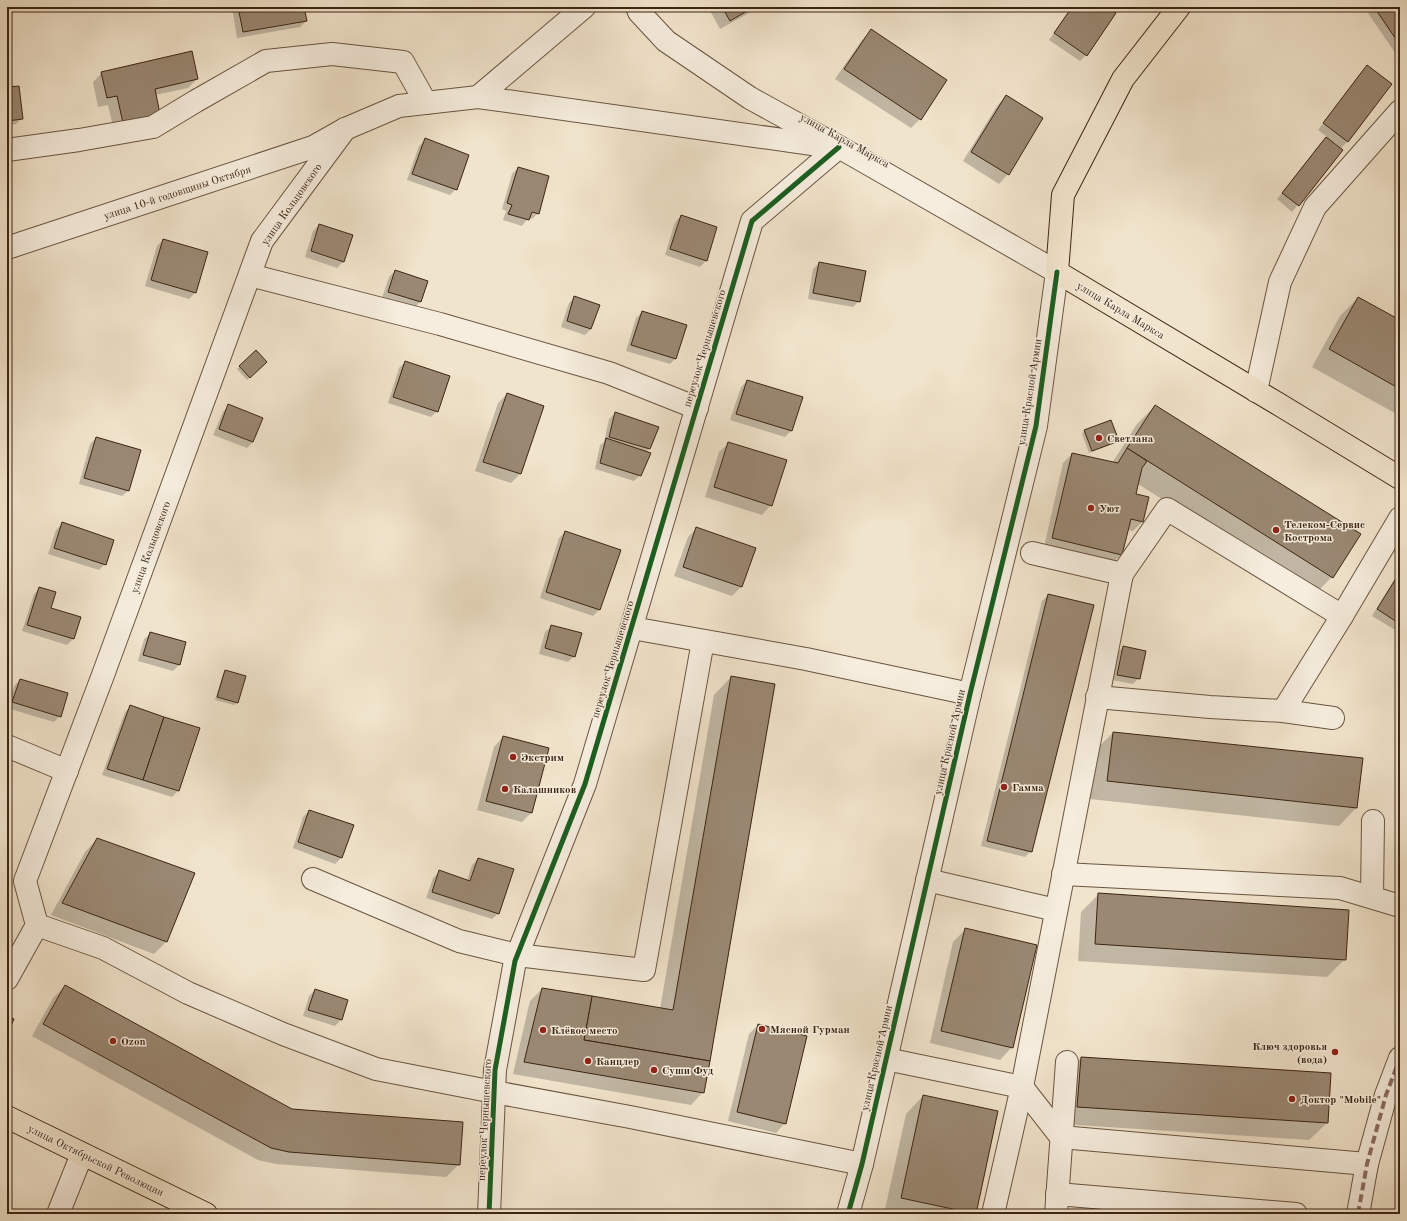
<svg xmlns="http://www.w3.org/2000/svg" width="1407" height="1221" font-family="'Old Standard TT',serif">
	<rect width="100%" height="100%" fill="#f1e4cc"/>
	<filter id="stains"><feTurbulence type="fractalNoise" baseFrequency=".005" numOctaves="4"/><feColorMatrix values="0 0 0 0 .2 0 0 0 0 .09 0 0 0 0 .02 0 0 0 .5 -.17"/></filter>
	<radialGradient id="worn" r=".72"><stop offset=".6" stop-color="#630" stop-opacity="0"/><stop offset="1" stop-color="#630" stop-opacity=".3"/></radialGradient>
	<g fill="#0003">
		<polygon points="232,7 303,7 306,21 300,27 237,38"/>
		<polygon points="708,7 760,7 720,29"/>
		<polygon points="1072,7 1106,7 1115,14 1086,55 1080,61 1049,40"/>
		<polygon points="1375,7 1400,7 1400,60 1368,13"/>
		<polygon points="871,31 920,119 911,128 835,79 862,40"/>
		<polygon points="1367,67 1390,84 1347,142 1341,148 1334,142 1333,144 1342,150 1292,212 1277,199 1320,144 1327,137 1318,130 1361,73"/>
		<polygon points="102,73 197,79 188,88 155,95 114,131 108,105 98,107 93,82"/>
		<polygon points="7,88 22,118 16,124 7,126"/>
		<polygon points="1006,96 1008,174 999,184 963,161 997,106"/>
		<polygon points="425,140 456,189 450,195 407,180 419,146"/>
		<polygon points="518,168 538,213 532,219 528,218 522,226 503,220 506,211 502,209 512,174"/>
		<polygon points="681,216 706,261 700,267 665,255 675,222"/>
		<polygon points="319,225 343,262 337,268 305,257 313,231"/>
		<polygon points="163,240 207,253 195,293 189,299 145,286 157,246"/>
		<polygon points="819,263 859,301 853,307 808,299 813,269"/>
		<polygon points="395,271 420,302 414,308 382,298 389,277"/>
		<polygon points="575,297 591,329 585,335 561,327 569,303"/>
		<polygon points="1358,298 1400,321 1400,416 1312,367 1340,316"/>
		<polygon points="642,312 676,358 670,364 626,351 636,318"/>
		<polygon points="256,351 266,362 247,380 237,369"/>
		<polygon points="405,362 437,411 431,417 388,403 399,368"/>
		<polygon points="747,381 801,398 791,431 785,437 730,420 741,387"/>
		<polygon points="507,394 543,406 520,474 511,483 475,471 498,403"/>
		<polygon points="229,405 253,442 247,448 213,435 223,412"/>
		<polygon points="1155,406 1332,577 1314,595 1138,484 1135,495 1148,498 1142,522 1133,531 1127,530 1122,554 1112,563 1044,547 1063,463 1072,454 1112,463 1137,424"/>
		<polygon points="615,413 658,427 649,449 645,452 640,475 634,481 595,469 600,445 604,442 609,419"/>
		<polygon points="1084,431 1118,440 1115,443 1089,453 1082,434"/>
		<polygon points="96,438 129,490 122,496 79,484 90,444"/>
		<polygon points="729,443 771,505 762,515 705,497 719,452"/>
		<polygon points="62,524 105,564 99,570 48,554 56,530"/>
		<polygon points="697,528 741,587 732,596 674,576 688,537"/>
		<polygon points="565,532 599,610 593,616 540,598 559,538"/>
		<polygon points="1400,570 1400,633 1372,616"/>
		<polygon points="40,588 50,608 79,618 73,639 67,645 22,631 34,594"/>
		<polygon points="1048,595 1031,851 1025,857 981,846 1042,601"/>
		<polygon points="552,626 574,656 568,662 539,654 545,632"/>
		<polygon points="151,633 185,643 179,665 173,671 138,661 144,639"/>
		<polygon points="1123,647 1139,678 1133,684 1112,680 1117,653"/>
		<polygon points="225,671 237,703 234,705 215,700 223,674"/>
		<polygon points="731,677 703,1092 691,1105 513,1074 530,1001 542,989 660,1009 714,695"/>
		<polygon points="20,680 60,716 54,722 7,708 14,686"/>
		<polygon points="131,706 198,728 178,791 172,797 102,775 125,712"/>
		<polygon points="1113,733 1356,808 1339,826 1090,799 1095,750"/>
		<polygon points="503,737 531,813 522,822 477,810 494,747"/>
		<polygon points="309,811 341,858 335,864 293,848 303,817"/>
		<polygon points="97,839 193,874 166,942 154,954 51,915 85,852"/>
		<polygon points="478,859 499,913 492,919 426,898 433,878 439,872 467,881 472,865"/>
		<polygon points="1099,894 1345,959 1327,977 1078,961 1081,912"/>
		<polygon points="966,929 1012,1047 1000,1060 930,1043 953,942"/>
		<polygon points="65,986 292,1110 459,1164 446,1177 276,1164 258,1160 32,1036 53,998"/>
		<polygon points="315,990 347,1000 341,1020 335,1026 303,1016 309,996"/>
		<polygon points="758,1025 785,1123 776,1133 728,1121 749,1034"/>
		<polygon points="1081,1058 1327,1123 1309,1140 1060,1124 1063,1076"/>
		<polygon points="923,1096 975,1214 884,1214 906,1114"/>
	</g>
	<g fill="#9a8873" stroke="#3c2512">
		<polygon points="238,7 304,7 307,21 243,32"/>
		<polygon points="722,7 754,7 730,21"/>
		<polygon points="1072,7 1107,7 1116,13 1087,56 1054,33"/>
		<polygon points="1374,7 1400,7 1400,45"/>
		<polygon points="871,29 947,80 921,120 844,69"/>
		<polygon points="192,51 198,79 155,89 160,114 123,123 117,96 107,98 101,72"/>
		<polygon points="1367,65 1392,84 1348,142 1323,123"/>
		<polygon points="19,86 23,119 7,121 7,87"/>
		<polygon points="1006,95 1043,118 1009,175 971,152"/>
		<polygon points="1326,137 1343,150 1299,206 1282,193"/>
		<polygon points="425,138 469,155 457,190 412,174"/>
		<polygon points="518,167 549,176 539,214 532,212 529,220 508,214 512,205 507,203"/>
		<polygon points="681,215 717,227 707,261 670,249"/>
		<polygon points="319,224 353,235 344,262 311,251"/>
		<polygon points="163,239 208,252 196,293 151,280"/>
		<polygon points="819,262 866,271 860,302 813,293"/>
		<polygon points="395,270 428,281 421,302 388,292"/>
		<polygon points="574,296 600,305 591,329 567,321"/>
		<polygon points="1358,297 1400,320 1400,389 1329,349"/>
		<polygon points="642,311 687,325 676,359 631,345"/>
		<polygon points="256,350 267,362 250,378 239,366"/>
		<polygon points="405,361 450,376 438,412 393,397"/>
		<polygon points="747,380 803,397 792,431 736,414"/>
		<polygon points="507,393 544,406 521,474 483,462"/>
		<polygon points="228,404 263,418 253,442 219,429"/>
		<polygon points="1155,405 1361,534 1333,578 1127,448"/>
		<polygon points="615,412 659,427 650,449 609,437"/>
		<polygon points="1111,420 1119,441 1092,451 1084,430"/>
		<polygon points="96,437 141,450 129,491 84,478"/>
		<polygon points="606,438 651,453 641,476 600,463"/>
		<polygon points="728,442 787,460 772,506 714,487"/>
		<polygon points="1127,448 1147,461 1142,468 1136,494 1149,497 1143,522 1131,519 1122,555 1052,538 1072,453 1118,463"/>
		<polygon points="62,522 114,540 106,565 54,548"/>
		<polygon points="696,527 756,548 742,587 683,567"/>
		<polygon points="565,531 621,550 600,610 546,592"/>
		<polygon points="1400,572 1400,624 1377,609"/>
		<polygon points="39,587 56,592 51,608 81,617 74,639 27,625"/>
		<polygon points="1048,594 1094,605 1032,852 987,841"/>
		<polygon points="551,625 582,633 575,657 545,648"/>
		<polygon points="150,632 186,642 180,665 143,655"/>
		<polygon points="1123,646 1146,651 1140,679 1117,675"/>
		<polygon points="225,670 246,676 238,703 217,697"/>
		<polygon points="731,676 775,684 710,1061 584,1040 592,996 673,1010"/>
		<polygon points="20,679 68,693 61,717 12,702"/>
		<polygon points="130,705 164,717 143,780 107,769"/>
		<polygon points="164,717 200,728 179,791 143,780"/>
		<polygon points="1113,732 1363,758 1357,808 1107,781"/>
		<polygon points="503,736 549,748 532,813 486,801"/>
		<polygon points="309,810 354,825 342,858 298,842"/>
		<polygon points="97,838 195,873 167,942 62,903"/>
		<polygon points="478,858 514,869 499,914 432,892 439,870 470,881"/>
		<polygon points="1098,893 1349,910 1346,960 1095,944"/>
		<polygon points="965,928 1037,945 1013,1048 941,1031"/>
		<polygon points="65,985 292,1109 463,1122 460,1165 289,1152 271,1148 43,1024"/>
		<polygon points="542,988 592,996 584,1040 710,1061 704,1093 524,1062"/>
		<polygon points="315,989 348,1000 342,1020 308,1010"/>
		<polygon points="7,1016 14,1019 8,1033 7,1032"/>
		<polygon points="758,1024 807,1036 786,1124 737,1112"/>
		<polygon points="1081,1057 1331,1073 1328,1123 1077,1107"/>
		<polygon points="923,1095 998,1111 976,1214 901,1198"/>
	</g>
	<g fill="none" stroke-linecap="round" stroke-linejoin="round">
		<defs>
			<g id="minor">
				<polyline points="637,7 639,12 666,41 750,98 839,147 1057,272 1036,426 970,694 862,1164 848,1214"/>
				<polyline points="478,97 584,7"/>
				<polyline points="7,150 79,140 153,127 196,101 266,61 332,54 403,62 426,103"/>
				<polyline points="7,248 313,147 345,129 399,106 478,97 826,146"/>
				<polyline points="250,275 440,324 609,373 697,408"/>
				<polyline points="1256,391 1280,282 1315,207 1400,111"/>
				<polyline points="1032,553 1122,574 1167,509 1342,616 1400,518"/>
				<polyline points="632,628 806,659 970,694"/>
				<polyline points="1097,697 1210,707 1283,711 1333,718"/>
				<polyline points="1283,711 1342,616"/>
				<polyline points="7,746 67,771"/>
				<polyline points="1063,874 1340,888 1400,906"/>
				<polyline points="313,879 459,941 517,955 644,970 703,641"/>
				<polyline points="927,880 1056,910"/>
				<polyline points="1372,897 1373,821"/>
				<polyline points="37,925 103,948 188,993 283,1034 376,1069 494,1092 630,1117 862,1164"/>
				<polyline points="7,979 37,925 25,881 103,675 262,241 345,129"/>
				<polyline points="886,1059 1022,1087 1061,1137 1367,1164"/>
				<polyline points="1057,1194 1296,1214"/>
				<polyline points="58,1214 82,1154"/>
				<polyline points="489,1214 495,1070 515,961 585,784 752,221 839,147"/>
				<polyline points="993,1214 1022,1087 1122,574"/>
				<polyline points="1056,1214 1067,1062"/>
				<polyline points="1358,1214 1367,1164 1386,1095 1400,1058"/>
			</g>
			<g id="major">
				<polyline points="1179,7 1123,79 1063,195 1057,272 1280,405 1400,478"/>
				<polyline points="7,1117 206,1214"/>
			</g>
		</defs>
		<use href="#minor" stroke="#695540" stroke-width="24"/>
		<use href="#major" stroke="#3c2512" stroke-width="24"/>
		<use href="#minor" stroke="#f6edde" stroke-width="22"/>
		<use href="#major" stroke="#f1e4cc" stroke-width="22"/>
		<polyline stroke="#8d6e63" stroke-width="4" stroke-dasharray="8 4" stroke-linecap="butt" points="1358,1214 1367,1164 1386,1095 1400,1058"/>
		<defs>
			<g id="cycleway">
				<polyline points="489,1214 495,1070 515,961 585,784 752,221 839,147"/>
				<polyline points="848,1214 862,1164 970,694 1036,426 1057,272"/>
			</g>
		</defs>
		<use href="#cycleway" stroke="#f6edde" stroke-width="8"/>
		<use href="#cycleway" stroke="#1b5e20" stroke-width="5"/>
	</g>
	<g fill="#8f2418" stroke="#f6edde" stroke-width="1.5">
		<circle cx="1099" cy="438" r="4"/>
		<circle cx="1091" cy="508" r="4"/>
		<circle cx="1276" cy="530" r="4"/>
		<circle cx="513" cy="757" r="4"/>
		<circle cx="1004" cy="787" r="4"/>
		<circle cx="505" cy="789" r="4"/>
		<circle cx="762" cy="1029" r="4"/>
		<circle cx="543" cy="1030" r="4"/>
		<circle cx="113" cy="1041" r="4"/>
		<circle cx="1335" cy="1052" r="4"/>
		<circle cx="588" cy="1061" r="4"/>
		<circle cx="654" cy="1070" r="4"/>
		<circle cx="1292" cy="1099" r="4"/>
	</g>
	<g text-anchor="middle" stroke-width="3" stroke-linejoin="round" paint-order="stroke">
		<g font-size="11" fill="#3c2512" stroke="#f6edde">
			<text transform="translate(845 140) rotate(29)" y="4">улица Карла Маркса</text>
			<text transform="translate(177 192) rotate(-18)" y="4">улица 10-й годовщины Октября</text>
			<text transform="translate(291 204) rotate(-55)" y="4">улица Кольцовского</text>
			<text transform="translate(1121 310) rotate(31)" y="4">улица Карла Маркса</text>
			<text transform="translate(704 348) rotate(-73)" y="4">переулок Чернышевского</text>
			<text transform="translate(1029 392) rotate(-81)" y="4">улица Красной Армии</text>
			<text transform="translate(150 547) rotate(-70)" y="4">улица Кольцовского</text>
			<text transform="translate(612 659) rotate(-73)" y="4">переулок Чернышевского</text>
			<text transform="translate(949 742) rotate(-77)" y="4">улица Красной Армии</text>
			<text transform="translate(876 1058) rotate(-77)" y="4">улица Красной Армии</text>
			<text transform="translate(484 1120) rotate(-87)" y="4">переулок Чернышевского</text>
			<text transform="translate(96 1160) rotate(26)" y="4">улица Октябрьской Революции</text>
		</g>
		<g font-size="11" font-weight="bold" fill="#3c2512" stroke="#f6edde" text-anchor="start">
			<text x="1107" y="442">Светлана</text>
			<text x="1099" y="512">Уют</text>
			<text x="1284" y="528">Телеком-Сервис<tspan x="1284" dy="13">Кострома</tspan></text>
			<text x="521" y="761">Экстрим</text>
			<text x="1012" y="791">Гамма</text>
			<text x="513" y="793">Калашников</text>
			<text x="770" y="1033">Мясной Гурман</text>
			<text x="551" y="1034">Клёвое место</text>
			<text x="121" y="1045">Ozon</text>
			<text x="1327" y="1050" text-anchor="end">Ключ здоровья<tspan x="1327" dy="13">(вода)</tspan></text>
			<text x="596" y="1065">Канцлер</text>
			<text x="662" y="1074">Суши Фуд</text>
			<text x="1300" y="1103">Доктор "Mobile"</text>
		</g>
	</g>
	<rect width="1407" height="1221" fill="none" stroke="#f1e4cc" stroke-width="24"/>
	<rect x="8" y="8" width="1391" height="1205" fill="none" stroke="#3c2512" stroke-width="2"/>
	<rect x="12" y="12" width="1383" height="1197" fill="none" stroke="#3c2512"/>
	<rect width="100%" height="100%" filter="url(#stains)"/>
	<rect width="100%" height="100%" fill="url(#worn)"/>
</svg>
